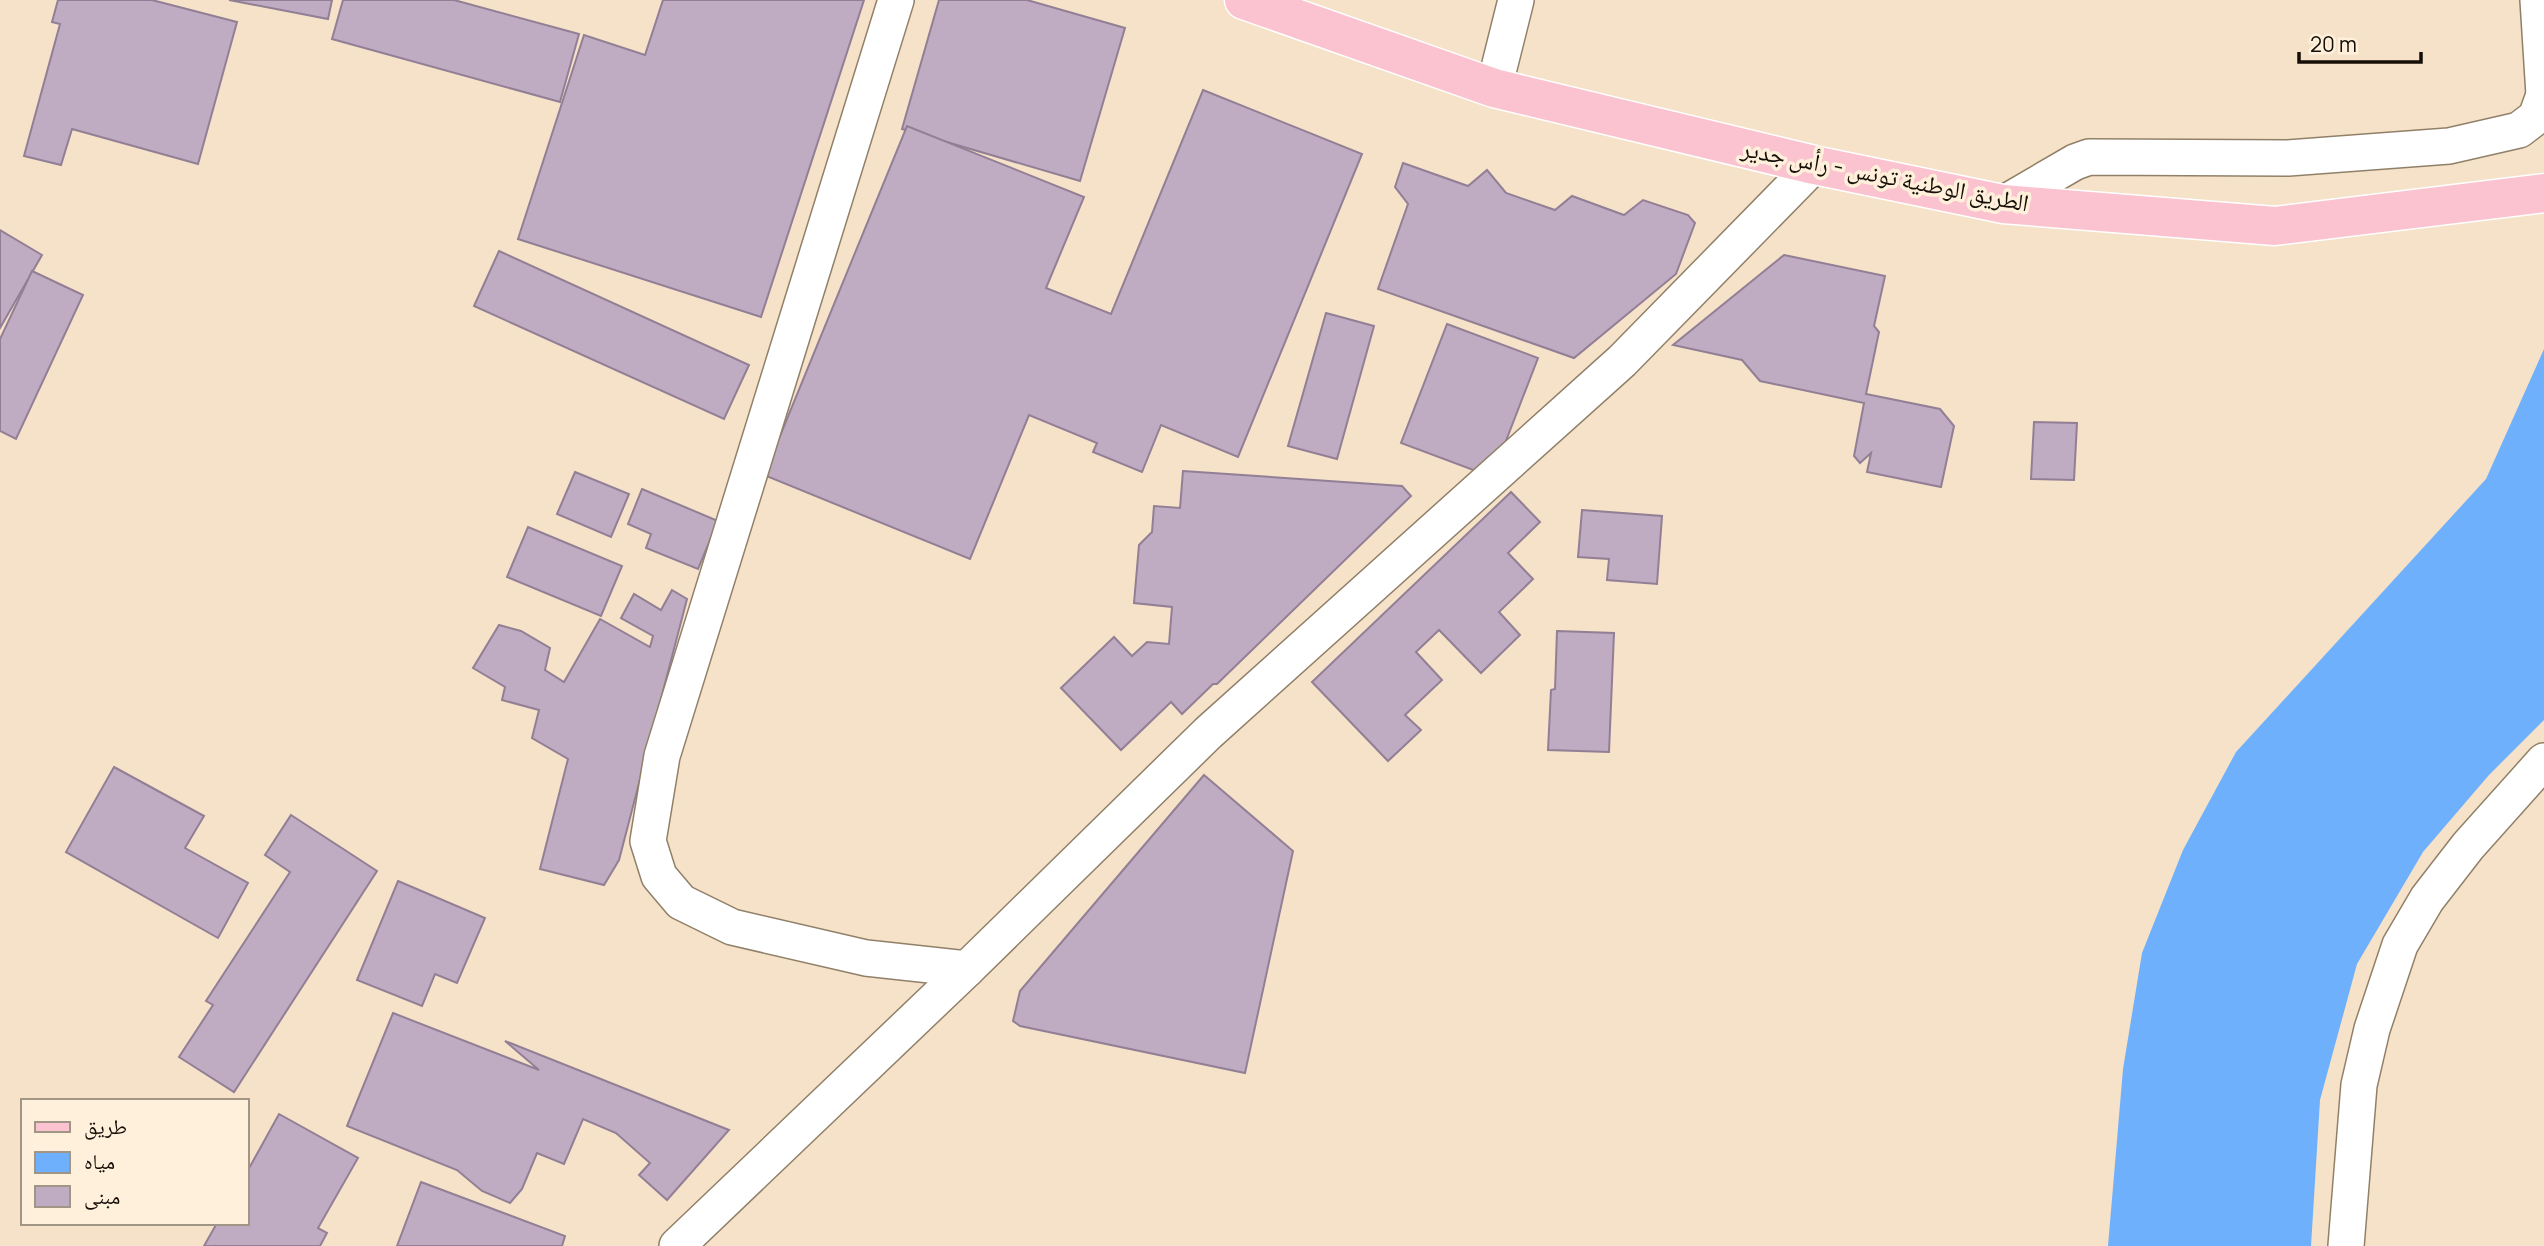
<svg xmlns="http://www.w3.org/2000/svg" width="2544" height="1246" font-family="Manrope,'Noto Naskh Arabic',sans-serif">
	<rect width="100%" height="100%" fill="#f5e2c8"/>
	<polygon fill="#6fb0fc" points="2544,349 2544,720 2489,775 2423,852 2357,964 2320,1100 2311,1246 2108,1246 2123,1069 2142,953 2183,850 2236,752 2486,479"/>
	<g fill="#bfabc2" stroke="#927f95" stroke-width="2">
		<polygon points="58,0 152,0 237,22 198,164 72,129 61,165 24,156 60,24 52,22"/>
		<polygon points="229,0 332,0 328,19"/>
		<polygon points="343,0 454,0 579,34 560,102 332,39"/>
		<polygon points="663,0 864,0 761,317 518,239 584,35 645,55"/>
		<polygon points="939,0 1027,0 1125,28 1080,181 902,129"/>
		<polygon points="1203,90 1362,154 1238,457 1161,425 1142,472 1093,452 1097,443 1029,415 970,559 764,475 907,126 1084,197 1046,288 1111,314"/>
		<polygon points="1403,163 1468,186 1487,170 1506,193 1555,210 1572,196 1624,215 1643,200 1688,215 1695,223 1676,274 1574,358 1378,289 1408,204 1395,187"/>
		<polygon points="0,230 42,255 0,328"/>
		<polygon points="499,251 749,365 724,419 474,306"/>
		<polygon points="1784,255 1885,276 1874,326 1879,332 1866,394 1940,409 1954,426 1941,487 1867,472 1871,453 1860,463 1854,456 1864,403 1760,381 1742,360 1673,345"/>
		<polygon points="32,271 83,295 16,439 0,431 0,339"/>
		<polygon points="1326,313 1374,326 1337,459 1288,446"/>
		<polygon points="1447,324 1538,358 1492,477 1401,443"/>
		<polygon points="2034,422 2077,423 2074,480 2031,479"/>
		<polygon points="1183,471 1402,486 1411,496 1217,684 1213,684 1182,714 1171,702 1121,750 1061,688 1114,637 1132,656 1147,642 1169,644 1172,607 1134,603 1139,545 1152,532 1154,506 1180,508"/>
		<polygon points="575,472 629,494 611,537 557,514"/>
		<polygon points="642,489 718,521 698,569 646,548 651,534 628,524"/>
		<polygon points="1511,492 1540,522 1508,553 1533,579 1499,612 1520,635 1481,673 1439,630 1416,652 1442,680 1405,715 1421,730 1388,761 1312,682"/>
		<polygon points="1582,510 1662,516 1657,584 1607,580 1609,559 1578,557"/>
		<polygon points="528,527 622,566 601,616 507,577"/>
		<polygon points="672,590 687,599 619,860 604,885 540,869 568,759 532,738 539,710 502,700 505,687 473,668 499,625 521,631 550,648 545,670 564,682 600,619 650,647 653,636 621,618 634,594 661,610"/>
		<polygon points="1557,631 1614,633 1609,752 1548,750 1551,690 1555,689"/>
		<polygon points="114,767 204,816 185,848 248,883 218,938 66,852"/>
		<polygon points="1204,775 1293,851 1245,1073 1020,1026 1013,1021 1020,991"/>
		<polygon points="291,815 377,871 234,1092 179,1057 213,1005 206,1001 290,872 265,855"/>
		<polygon points="398,881 485,918 457,983 435,974 422,1006 357,980"/>
		<polygon points="393,1013 539,1070 505,1041 729,1130 667,1200 639,1175 650,1163 616,1133 583,1119 564,1164 537,1153 522,1189 510,1203 482,1191 457,1170 347,1126"/>
		<polygon points="279,1114 358,1158 318,1228 327,1233 320,1246 204,1246 217,1223 247,1223 247,1172"/>
		<polygon points="421,1182 565,1236 562,1246 397,1246"/>
	</g>
	<g fill="none" stroke-linecap="round" stroke-linejoin="round">
		<defs>
			<g id="street">
				<polyline points="896,0 662,756 648,841 659,876 681,902 732,927 866,958 967,969"/>
				<polyline points="2538,0 2544,95"/>
				<polyline points="1494,88 1516,0"/>
				<polyline points="2003,204 2075,162 2089,157 2288,158 2449,146 2519,130 2536,117 2544,95"/>
				<polyline points="677,1246 967,969 1208,733 1622,361 1814,165"/>
				<polyline points="2346,1246 2359,1085 2372,1029 2400,945 2427,899 2468,846 2544,761"/>
			</g>
			<polyline id="primary" points="1244,0 1494,88 1814,165 2003,204 2275,226 2544,193"/>
		</defs>
		<use href="#street" stroke="#918069" stroke-width="38"/>
		<use href="#primary" stroke="#fff" stroke-width="41"/>
		<use href="#street" stroke="#fff" stroke-width="35"/>
		<use href="#primary" stroke="#fbc2cf" stroke-width="38"/>
	</g>
	<g text-anchor="middle" stroke-width="7" stroke-linejoin="round" paint-order="stroke">
		<g font-size="24" fill="#140e06" stroke="#fff0db">
			<text transform="translate(1885 176) rotate(11)" y="8">الطريق الوطنية تونس - رأس جدير</text>
		</g>
	</g>
	<rect x="21" y="1099" width="228" height="126" fill="#fff0db" stroke="#a19686" stroke-width="2"/>
	<rect x="35" y="1122" width="35" height="10" fill="#fbc2cf" stroke="#a19686" stroke-width="2"/>
	<text x="84" y="1134" font-size="21" fill="#140e06">طريق</text>
	<rect x="35" y="1152" width="35" height="21" fill="#6fb0fc" stroke="#a19686" stroke-width="2"/>
	<text x="84" y="1169" font-size="21" fill="#140e06">مياه</text>
	<rect x="35" y="1186" width="35" height="21" fill="#bfabc2" stroke="#a19686" stroke-width="2"/>
	<text x="84" y="1204" font-size="21" fill="#140e06">مبنى</text>
	<path d="M2299 52v10h122v-10" fill="none" stroke="#140e06" stroke-width="3.5"/>
	<text x="2310" y="52" font-size="21" fill="#140e06" stroke="#fff0db" stroke-width="5" paint-order="stroke">20 m</text>
</svg>
